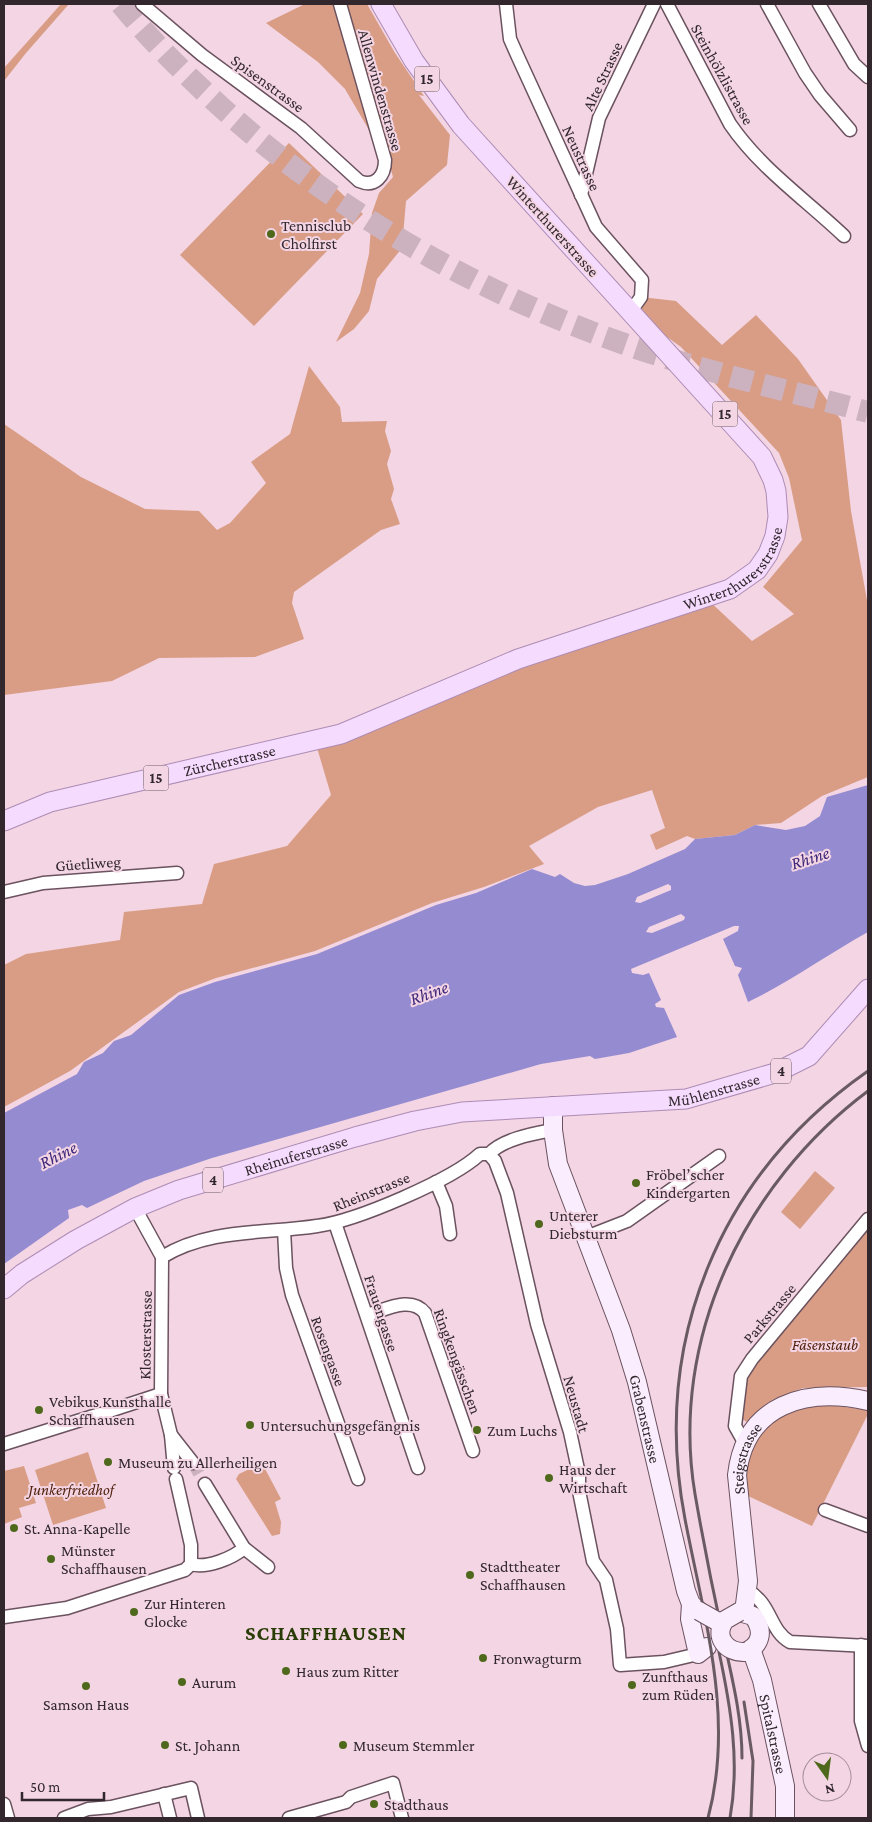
<svg xmlns="http://www.w3.org/2000/svg" width="872" height="1822" font-family="'Crimson Pro',serif">
	<rect width="100%" height="100%" fill="#f3d5e4"/>
	<g fill="#d99d85">
		<polygon points="61,4 69,4 26,53 4,81 4,68"/>
		<polygon points="305,4 336,4 376,142 345,89 318,62 266,23"/>
		<polygon points="344,4 367,4 395,53 424,96 419,95 450,135 447,165 406,201 402,248 377,279 369,311 354,329 336,342 360,293 369,254 372,213 379,193 393,177"/>
		<polygon points="289,143 363,214 254,326 180,255"/>
		<polygon points="641,297 676,301 722,345 756,315 798,359 841,420 851,511 868,606 868,777 822,796 781,823 755,825 735,835 695,839 687,836 656,850 650,835 665,828 652,790 598,807 529,846 544,864 484,887 432,903 315,951 216,978 179,992 70,1071 4,1107 4,965 26,954 120,940 124,912 202,904 214,864 287,846 331,795 315,741 706,598 752,641 794,614 763,587 802,540 789,478 779,453 681,347 631,311"/>
		<polygon points="309,366 340,407 342,422 387,421 385,431 391,451 387,464 394,489 391,499 400,524 381,530 294,592 292,603 304,639 255,657 159,658 112,681 4,695 4,424 81,477 145,509 199,511 217,530 230,523 266,483 251,462 290,434"/>
		<polygon points="815,1171 835,1188 800,1229 781,1212"/>
		<polygon points="868,1225 868,1387 803,1388 772,1400 747,1422 738,1417 745,1376"/>
		<polygon points="829,1405 868,1410 868,1414 812,1526 744,1494 743,1474 751,1447 765,1427 794,1409"/>
		<polygon points="88,1452 106,1508 53,1525 35,1470"/>
		<polygon points="262,1463 281,1499 275,1502 281,1522 280,1534 272,1536 236,1479 239,1474"/>
		<polygon points="24,1466 36,1503 19,1508 22,1517 4,1524 4,1471"/>
	</g>
	<path fill="#958bd0" fill-rule="evenodd" d="M868,785v147c-40,22 -78,50 -120,70l-10,-27 4,-7 -7,-2 -12,-27 15,-8 1,-5h-5l-103,43 1,4 11,2 6,-2 12,27 -6,4 1,3 8,1 13,29 -48,16 -34,6 -5,-3 -49,8 -329,94 -68,23 -57,27 -5,-3 -14,5 1,8 -65,46v-151l73,-39 7,-12 19,-9 11,-12 17,-6 48,-40 36,-13 102,-28 119,-49 40,-12 56,-24 23,8 5,-3 14,9 11,3 10,-1 33,-11 57,-25 10,-10 40,-4 20,-10 31,5 19,-4 15,-10 7,-19zM668,884l3,2v4l-31,13 -5,-1 2,-5zM681,914l4,3 -1,3 -32,13 -6,-1 3,-5z"/>
	<g fill="none" stroke-linecap="round" stroke-linejoin="round">
		<polyline stroke="#ccb2bf" stroke-width="12" stroke-dasharray="12 6" stroke-linecap="butt" points="193,1463 205,1484"/>
		<path stroke="#ccb2bf" stroke-width="22" stroke-dasharray="22 11" stroke-linecap="butt" d="M121,4c30,37 65,71 100,103 123,111 267,192 424,244 73,24 149,41 223,61"/>
		<defs>
			<g id="street">
				<path d="M142,4l60,51 99,73 58,53c16,7 26,-5 26,-21l-45,-156"/>
				<polyline points="506,4 510,39 518,57 596,227 642,280 641,297 631,311"/>
				<path d="M667,4l63,120c30,44 75,75 114,112"/>
				<polyline points="767,4 805,73 820,95 850,130"/>
				<polyline points="819,4 854,64 868,77"/>
				<polyline points="581,195 599,118 654,4"/>
				<polyline points="4,892 43,883 177,873"/>
				<polyline points="489,1154 495,1161 507,1193 537,1324 570,1432 579,1474 579,1491 593,1561 606,1580 617,1629 620,1665 664,1662 698,1654"/>
				<polyline points="436,1182 446,1206 450,1234"/>
				<polyline points="135,1208 162,1257 161,1394 171,1435 174,1468"/>
				<polyline points="335,1223 418,1468"/>
				<polyline points="284,1230 286,1268 292,1295 358,1479"/>
				<polyline points="586,1237 627,1221 719,1156"/>
				<path d="M162,1257c47,-29 103,-23 155,-31 39,-5 135,-46 163,-72h9c14,-15 43,-20 64,-24"/>
				<path d="M367,1315c18,-5 44,-20 58,-2l48,138"/>
				<polyline points="106,1412 161,1394"/>
				<polyline points="171,1435 193,1463"/>
				<polyline points="744,1442 735,1426 741,1376 752,1359 868,1219"/>
				<polyline points="4,1444 100,1414"/>
				<polyline points="176,1479 191,1545 191,1564"/>
				<polyline points="205,1484 244,1548 268,1567"/>
				<polyline points="825,1510 868,1526"/>
				<path d="M191,1564c15,5 42,-6 53,-16"/>
				<path d="M747,1590c25,14 22,40 43,52l78,4"/>
				<polyline points="4,1617 67,1608 185,1570 191,1564"/>
				<polyline points="861,1645 861,1721 868,1746"/>
				<polyline points="164,1794 170,1818"/>
				<polyline points="4,1804 8,1818"/>
				<polyline points="64,1818 88,1809 111,1807 191,1788 198,1818"/>
				<polyline points="289,1818 346,1802 351,1797 393,1783 402,1818"/>
			</g>
			<g id="secondary">
				<path id="s1" d="M553,1106v24l5,34 63,166 16,52 49,209 5,13 8,7"/>
				<polyline points="691,1604 690,1619 698,1654 707,1647"/>
				<path d="M739,1612l14,4c11,14 9,29 -8,36"/>
				<path id="s2" d="M744,1612l4,-31 -11,-106c8,-71 69,-88 131,-74"/>
				<path id="s3" d="M751,1649l11,31 23,106v32"/>
			</g>
			<g id="primary">
				<path id="s4" d="M4,821l46,-19 291,-68 177,-75 212,-70 27,-19 11,-16 7,-18 3,-19 -2,-26 -3,-11 -11,-23 -301,-332 -47,-64 -33,-57"/>
				<path id="s5" d="M4,1289l18,-15 54,-34 59,-32 44,-18 176,-53 60,-16 47,-9 224,-13 89,-26 34,-17 59,-67"/>
			</g>
		</defs>
		<use href="#street" stroke="#6b525f" stroke-width="15"/>
		<use href="#secondary" stroke="#6b525f" stroke-width="20"/>
		<use href="#primary" stroke="#ad8cb4" stroke-width="21"/>
		<use href="#street" stroke="#fff" stroke-width="12"/>
		<use href="#secondary" stroke="#faedfe" stroke-width="18"/>
		<use href="#primary" stroke="#f5dbfe" stroke-width="19"/>
		<g stroke="#6a5a62" stroke-width="3">
			<path d="M719,1652c12,56 21,110 11,166"/>
			<polyline points="744,1702 753,1761 751,1818"/>
			<path d="M742,1758c0,-43 -11,-84 -20,-126 -10,-46 -19,-92 -27,-138 -26,-155 50,-311 173,-403"/>
			<path d="M708,1818c27,-101 -4,-199 -23,-299 -34,-178 34,-344 183,-448"/>
		</g>
		<defs>
			<g id="secondary-bridge">
				<polyline points="699,1611 722,1624"/>
				<path d="M739,1612l-14,8c-12,16 1,33 20,32"/>
			</g>
		</defs>
		<use href="#secondary-bridge" stroke="#6b525f" stroke-width="20" stroke-linecap="butt"/>
		<use href="#secondary-bridge" stroke="#faedfe" stroke-width="18"/>
	</g>
	<g fill="#4e691b" stroke="#f3d5e4" stroke-width="2">
		<circle cx="271" cy="234" r="5"/>
		<circle cx="636" cy="1183" r="5"/>
		<circle cx="539" cy="1224" r="5"/>
		<circle cx="39" cy="1410" r="5"/>
		<circle cx="250" cy="1425" r="5"/>
		<circle cx="477" cy="1430" r="5"/>
		<circle cx="108" cy="1462" r="5"/>
		<circle cx="549" cy="1478" r="5"/>
		<circle cx="14" cy="1528" r="5"/>
		<circle cx="51" cy="1559" r="5"/>
		<circle cx="470" cy="1575" r="5"/>
		<circle cx="134" cy="1612" r="5"/>
		<circle cx="483" cy="1658" r="5"/>
		<circle cx="286" cy="1671" r="5"/>
		<circle cx="182" cy="1682" r="5"/>
		<circle cx="632" cy="1685" r="5"/>
		<circle cx="86" cy="1686" r="5"/>
		<circle cx="165" cy="1745" r="5"/>
		<circle cx="343" cy="1745" r="5"/>
		<circle cx="374" cy="1804" r="5"/>
	</g>
	<g text-anchor="middle" stroke-width="4" stroke-linejoin="round" paint-order="stroke">
		<g fill="#f3d5e4" stroke="#6c5b64" stroke-width="1">
			<rect x="414.5" y="66.5" width="25" height="25" rx="4"/>
			<rect x="712.5" y="401.5" width="25" height="25" rx="4"/>
			<rect x="143.5" y="765.5" width="25" height="25" rx="4"/>
			<rect x="771" y="1058.5" width="20" height="25" rx="4"/>
			<rect x="203" y="1167.5" width="20" height="25" rx="4"/>
		</g>
		<g font-size="15" font-weight="bold" fill="#32272d">
			<text x="427" y="84">15</text>
			<text x="725" y="419">15</text>
			<text x="156" y="783">15</text>
			<text x="781" y="1076">4</text>
			<text x="213" y="1185">4</text>
		</g>
		<g font-size="16" fill="#32272d" stroke="#f3d5e4">
			<text transform="translate(723 74) rotate(61)" y="6">Steinhölzlistrasse</text>
			<text transform="translate(602 76) rotate(-65)" y="6">Alte Strasse</text>
			<text transform="translate(268 83) rotate(36)" y="6">Spisenstrasse</text>
			<text transform="translate(381 90) rotate(74)" y="6">Allenwindenstrasse</text>
			<text transform="translate(582 158) rotate(65)" y="6">Neustrasse</text>
			<text transform="translate(553 226) rotate(48)" y="6">Winterthurerstrasse</text>
			<text dy="6" stroke="none"><textPath href="#s4" startOffset="780">Winterthurerstrasse</textPath></text>
			<text dy="6" stroke="none"><textPath href="#s4" startOffset="234">Zürcherstrasse</textPath></text>
			<text transform="translate(88 863) rotate(-4)" y="6">Güetliweg</text>
			<text dy="6" stroke="none"><textPath href="#s5" startOffset="749">Mühlenstrasse</textPath></text>
			<text dy="6" stroke="none"><textPath href="#s5" startOffset="324">Rheinuferstrasse</textPath></text>
			<text transform="translate(371 1191) rotate(-22)" y="6">Rheinstrasse</text>
			<text transform="translate(382 1313) rotate(72)" y="6">Frauengasse</text>
			<text transform="translate(769 1313) rotate(-50)" y="6">Parkstrasse</text>
			<text transform="translate(145 1335) rotate(-89)" y="6">Klosterstrasse</text>
			<text transform="translate(329 1351) rotate(70)" y="6">Rosengasse</text>
			<text transform="translate(458 1361) rotate(70)" y="6">Ringkengässchen</text>
			<text transform="translate(577 1404) rotate(74)" y="6">Neustadt</text>
			<text dy="6" stroke="none"><textPath href="#s1" startOffset="328">Grabenstrasse</textPath></text>
			<text dy="6" stroke="none"><textPath href="#s2" startOffset="156">Steigstrasse</textPath></text>
			<text dy="6" stroke="none"><textPath href="#s3" startOffset="88">Spitalstrasse</textPath></text>
		</g>
		<g font-size="16" fill="#32272d" stroke="#f3d5e4" text-anchor="start">
			<text x="281" y="231">Tennisclub<tspan x="281" dy="18">Cholfirst</tspan></text>
			<text x="646" y="1180">Fröbel’scher<tspan x="646" dy="18">Kindergarten</tspan></text>
			<text x="549" y="1221">Unterer<tspan x="549" dy="18">Diebsturm</tspan></text>
			<text x="49" y="1407">Vebikus Kunsthalle<tspan x="49" dy="18">Schaffhausen</tspan></text>
			<text x="260" y="1431">Untersuchungsgefängnis</text>
			<text x="487" y="1436">Zum Luchs</text>
			<text x="118" y="1468">Museum zu Allerheiligen</text>
			<text x="559" y="1475">Haus der<tspan x="559" dy="18">Wirtschaft</tspan></text>
			<text x="24" y="1534">St. Anna-Kapelle</text>
			<text x="61" y="1556">Münster<tspan x="61" dy="18">Schaffhausen</tspan></text>
			<text x="480" y="1572">Stadttheater<tspan x="480" dy="18">Schaffhausen</tspan></text>
			<text x="144" y="1609">Zur Hinteren<tspan x="144" dy="18">Glocke</tspan></text>
			<text x="493" y="1664">Fronwagturm</text>
			<text x="296" y="1677">Haus zum Ritter</text>
			<text x="642" y="1682">Zunfthaus<tspan x="642" dy="18">zum Rüden</tspan></text>
			<text x="192" y="1688">Aurum</text>
			<text x="86" y="1710" text-anchor="middle">Samson Haus</text>
			<text x="175" y="1751">St. Johann</text>
			<text x="353" y="1751">Museum Stemmler</text>
			<text x="384" y="1810">Stadthaus</text>
		</g>
		<g font-size="16" font-style="italic" fill="#52220e" stroke="#f3d5e4">
			<text x="825" y="1350">Fäsenstaub</text>
			<text x="71" y="1495">Junkerfriedhof</text>
		</g>
		<g font-size="18" font-style="italic" fill="#3d2879" stroke="#f3d5e4">
			<text transform="translate(810 858) rotate(-18)" y="6">Rhine</text>
			<text transform="translate(429 993) rotate(-20)" y="6">Rhine</text>
			<text transform="translate(58 1155) rotate(-27)" y="6">Rhine</text>
		</g>
		<g font-size="21" font-weight="bold" letter-spacing="1" fill="#2a3c05" stroke="#f3d5e4">
			<text x="326" y="1640">SCHAFFHAUSEN</text>
		</g>
	</g>
	<rect width="872" height="1822" fill="none" stroke="#32272d" stroke-width="10"/>
	<g transform="translate(827 1777) rotate(166)"><circle r="24" fill="#f3d5e4" stroke="#a68f9b"/>
	<path d="M0-4L9 19L0 12L-9 19Z" fill="#4e691b"/>
	<text y="-8" font-size="14" font-weight="bold" text-anchor="middle" fill="#32272d">N</text>
	</g>
	<path d="M22 1792v8h82v-8" fill="none" stroke="#32272d" stroke-width="2.5"/>
	<text x="30" y="1792" font-size="15" fill="#32272d" stroke="#f3d5e4" stroke-width="4" paint-order="stroke">50 m</text>
</svg>
